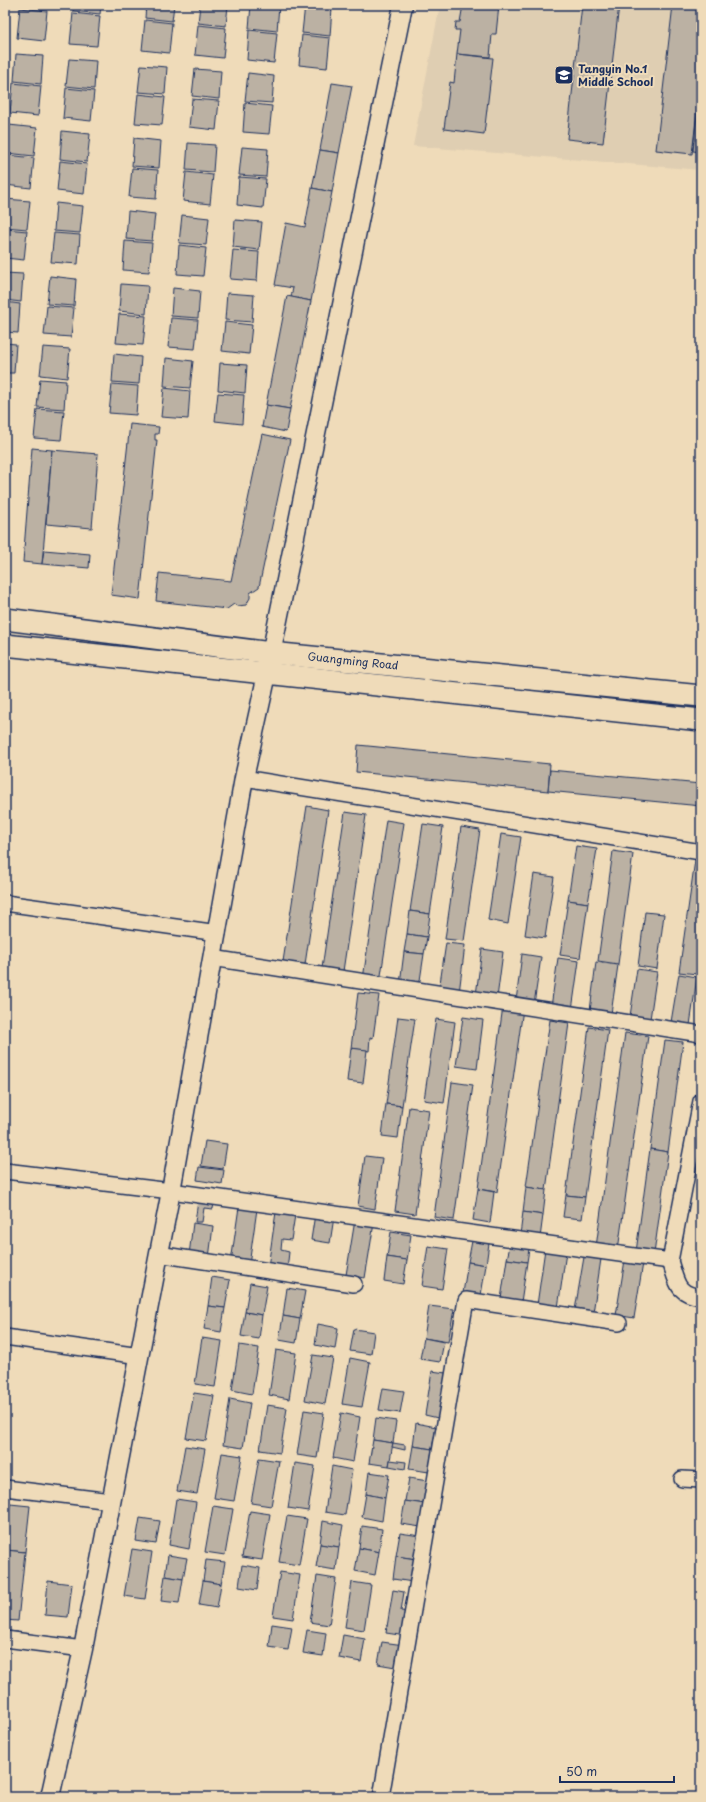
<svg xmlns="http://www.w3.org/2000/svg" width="706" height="1802" font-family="'Playpen Sans',sans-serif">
	<rect width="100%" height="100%" fill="#efdbb9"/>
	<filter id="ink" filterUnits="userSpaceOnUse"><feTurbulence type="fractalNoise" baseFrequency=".025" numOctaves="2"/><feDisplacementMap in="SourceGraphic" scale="8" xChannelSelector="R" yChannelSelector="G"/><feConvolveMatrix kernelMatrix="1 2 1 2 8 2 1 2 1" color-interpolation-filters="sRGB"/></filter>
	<g filter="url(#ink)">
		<polygon fill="#dfceb2" points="440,5 701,5 701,170 413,146"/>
		<g fill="#bbb1a3" stroke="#1b2f5e">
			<polygon points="20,5 48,5 48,9 20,7"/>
			<polygon points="73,5 101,5 100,14 73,11"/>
			<polygon points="146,5 174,5 172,21 145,18"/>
			<polygon points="200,5 228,5 226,26 198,23"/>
			<polygon points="251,5 279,5 277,31 249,28"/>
			<polygon points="305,5 332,8 330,36 302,33"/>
			<polygon points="463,5 499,5 496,34 492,34 490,57 457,54 460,30 455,30 456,22 460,22"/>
			<polygon points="582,5 619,5 603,143 567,139"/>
			<polygon points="673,5 701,5 701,78 692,154 656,150"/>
			<polygon points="20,8 47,11 44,41 17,38"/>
			<polygon points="73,13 100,16 97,46 70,44"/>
			<polygon points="145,20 172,23 169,53 142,50"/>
			<polygon points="198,25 226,28 223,58 195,55"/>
			<polygon points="249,30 277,33 274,63 247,60"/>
			<polygon points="302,35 330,38 327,68 299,65"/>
			<polygon points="16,54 43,56 41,84 14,81"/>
			<polygon points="457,54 493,58 484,134 444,129 450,82 454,83"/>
			<polygon points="69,59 96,61 94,89 66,86"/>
			<polygon points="141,65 167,67 165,94 138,92"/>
			<polygon points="195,69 221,71 219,99 192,96"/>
			<polygon points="248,73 274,76 272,103 245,101"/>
			<polygon points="701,78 701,152 693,151"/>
			<polygon points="13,83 41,86 38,116 10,113"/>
			<polygon points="332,83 352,86 339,153 320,150"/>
			<polygon points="66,88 94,91 91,121 63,118"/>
			<polygon points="138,94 165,97 162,125 135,123"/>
			<polygon points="192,99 219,101 216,130 189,127"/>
			<polygon points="245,103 272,106 269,134 243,132"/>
			<polygon points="9,125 37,128 34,156 7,153"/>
			<polygon points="62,131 90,134 87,162 60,159"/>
			<polygon points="134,138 161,141 159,168 132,166"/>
			<polygon points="188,143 215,145 213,172 186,170"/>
			<polygon points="242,147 268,149 266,177 239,175"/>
			<polygon points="320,150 339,153 332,192 312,188"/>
			<polygon points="7,155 34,158 31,188 5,185"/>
			<polygon points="60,161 87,164 84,194 57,191"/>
			<polygon points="132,168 158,170 156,199 129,197"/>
			<polygon points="186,172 213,175 210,204 183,201"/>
			<polygon points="239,177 266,179 263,208 237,205"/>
			<polygon points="312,188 332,192 311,301 291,297 293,288 275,285 286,223 305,227"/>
			<polygon points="5,199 30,201 27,229 5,227"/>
			<polygon points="56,203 83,206 80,233 54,231"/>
			<polygon points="128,211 155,214 152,241 126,239"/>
			<polygon points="182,215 209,218 206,245 179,243"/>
			<polygon points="235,220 262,222 259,250 233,247"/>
			<polygon points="5,229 27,231 24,260 5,258"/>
			<polygon points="54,233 80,235 78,264 51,262"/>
			<polygon points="125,241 152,243 149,272 123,270"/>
			<polygon points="179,245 206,248 203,276 177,274"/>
			<polygon points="233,250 259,252 257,281 230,279"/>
			<polygon points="5,273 23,274 21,302 5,300"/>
			<polygon points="50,276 76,279 74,306 47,304"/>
			<polygon points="121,284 148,286 146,314 119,311"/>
			<polygon points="173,288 200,291 198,318 171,316"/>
			<polygon points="227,293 254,295 252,322 225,320"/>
			<polygon points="287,296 311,301 290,409 266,405"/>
			<polygon points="5,302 20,304 18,333 5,332"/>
			<polygon points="47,306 74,308 71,337 44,335"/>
			<polygon points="119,314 146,316 143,345 116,343"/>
			<polygon points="171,318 198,320 195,349 168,347"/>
			<polygon points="225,322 252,325 249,354 222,351"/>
			<polygon points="5,343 16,344 14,373 5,373"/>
			<polygon points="43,347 70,349 67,378 40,375"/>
			<polygon points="114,354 141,357 139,384 112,382"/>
			<polygon points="166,358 193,361 190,388 164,386"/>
			<polygon points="220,363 247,365 245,393 218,390"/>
			<polygon points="40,379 66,381 64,409 37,407"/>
			<polygon points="112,384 138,386 136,415 109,413"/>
			<polygon points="164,388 190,391 188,419 161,417"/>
			<polygon points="218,393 244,395 242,424 215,421"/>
			<polygon points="266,405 290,409 286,432 262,427"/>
			<polygon points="37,409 64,411 61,440 34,438"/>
			<polygon points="130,424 159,427 158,434 155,434 155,440 157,440 140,599 111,595"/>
			<polygon points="262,434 290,440 259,587 250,593 250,598 246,605 238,606 234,604 227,609 156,601 159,573 231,581"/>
			<polygon points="32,448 52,450 42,564 23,562"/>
			<polygon points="52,450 98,454 92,528 46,524"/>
			<polygon points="44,550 90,554 89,568 42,564"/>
			<polygon points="358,745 550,764 548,791 356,772"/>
			<polygon points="550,770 701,784 701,806 548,791"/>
			<polygon points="307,806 328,810 304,971 282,968"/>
			<polygon points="345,812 366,815 342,978 321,975"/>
			<polygon points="386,820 404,823 380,982 363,979"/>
			<polygon points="423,824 443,827 430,914 410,911"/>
			<polygon points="461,827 480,830 464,941 445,939"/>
			<polygon points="501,834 521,837 508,924 488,920"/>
			<polygon points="576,846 597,849 588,903 568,900"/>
			<polygon points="613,851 633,854 618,964 598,961"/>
			<polygon points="695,860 701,861 701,947 697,974 679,972"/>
			<polygon points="534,874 554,877 545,938 525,935"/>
			<polygon points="568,900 588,903 580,958 560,955"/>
			<polygon points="410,911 430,914 427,937 407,934"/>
			<polygon points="645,912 664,914 657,969 638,966"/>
			<polygon points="407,934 427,937 424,954 404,952"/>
			<polygon points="446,943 465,945 459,993 439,990"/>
			<polygon points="482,949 503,952 497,998 476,995"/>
			<polygon points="404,952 424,954 419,987 400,984"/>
			<polygon points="522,954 541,957 534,1004 516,1001"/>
			<polygon points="558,958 579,961 572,1010 551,1007"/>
			<polygon points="596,962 618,965 611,1014 590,1011"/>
			<polygon points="637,969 657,972 650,1019 630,1016"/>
			<polygon points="679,974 697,977 690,1025 671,1022"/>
			<polygon points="358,993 379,995 373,1038 370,1037 369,1051 351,1048"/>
			<polygon points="503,1006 523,1009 497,1192 478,1189"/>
			<polygon points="398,1017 415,1019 402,1106 386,1104"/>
			<polygon points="463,1017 483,1020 477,1069 456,1066"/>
			<polygon points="436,1019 455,1022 444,1103 424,1100"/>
			<polygon points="550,1020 569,1023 546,1190 526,1187"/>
			<polygon points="589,1027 608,1030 585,1197 566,1195"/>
			<polygon points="625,1033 648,1036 618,1250 596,1247"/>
			<polygon points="665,1040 683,1042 668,1152 650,1149"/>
			<polygon points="351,1048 367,1050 363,1083 347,1081"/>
			<polygon points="452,1082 473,1085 454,1220 434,1217"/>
			<polygon points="386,1104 402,1106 398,1138 382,1136"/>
			<polygon points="409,1107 429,1110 415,1214 395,1211"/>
			<polygon points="205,1141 227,1144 223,1169 201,1166"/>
			<polygon points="650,1149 668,1152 654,1254 636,1252"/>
			<polygon points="365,1156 382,1158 375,1209 358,1206"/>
			<polygon points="199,1167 224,1170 222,1184 197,1180"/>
			<polygon points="526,1187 546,1190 543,1215 523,1212"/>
			<polygon points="478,1189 494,1192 490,1223 473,1220"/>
			<polygon points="566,1195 585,1197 582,1219 563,1217"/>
			<polygon points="198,1201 214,1203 213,1209 204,1208 202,1222 195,1222"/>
			<polygon points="239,1207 257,1209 249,1265 231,1262"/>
			<polygon points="276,1212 295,1215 291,1240 282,1239 281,1250 289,1252 287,1270 268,1267"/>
			<polygon points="523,1212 543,1215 540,1238 520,1235"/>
			<polygon points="315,1214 334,1217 330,1243 311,1240"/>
			<polygon points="355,1220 374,1223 365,1278 346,1275"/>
			<polygon points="193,1223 213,1226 209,1258 189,1255"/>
			<polygon points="391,1232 411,1235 407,1260 387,1257"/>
			<polygon points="472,1241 489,1243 486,1265 468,1262"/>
			<polygon points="428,1246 448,1249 442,1289 422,1286"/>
			<polygon points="510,1246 529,1249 527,1262 507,1259"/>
			<polygon points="545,1249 566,1252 558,1308 537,1305"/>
			<polygon points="387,1257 407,1260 403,1284 384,1281"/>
			<polygon points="584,1257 601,1259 593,1313 575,1310"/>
			<polygon points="507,1259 527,1262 521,1302 501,1299"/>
			<polygon points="625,1260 643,1263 634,1318 616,1315"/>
			<polygon points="468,1262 486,1265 481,1295 463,1293"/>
			<polygon points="212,1277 230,1280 225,1308 208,1306"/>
			<polygon points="250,1283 267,1286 262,1315 245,1312"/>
			<polygon points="287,1288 305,1291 300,1319 283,1316"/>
			<polygon points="208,1306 225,1308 221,1332 204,1329"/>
			<polygon points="429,1306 454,1309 448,1342 424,1338"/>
			<polygon points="245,1312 262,1315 259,1339 241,1336"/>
			<polygon points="283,1316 300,1319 296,1343 279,1340"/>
			<polygon points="318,1324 338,1328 335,1349 315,1345"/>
			<polygon points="354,1329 374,1332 371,1354 350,1351"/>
			<polygon points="202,1338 222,1341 215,1387 195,1384"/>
			<polygon points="424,1338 444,1342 440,1362 420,1359"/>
			<polygon points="239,1345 259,1348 252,1394 232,1390"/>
			<polygon points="276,1350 296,1353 289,1399 269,1395"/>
			<polygon points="313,1355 333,1358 325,1404 305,1400"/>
			<polygon points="350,1358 370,1362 362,1407 342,1404"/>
			<polygon points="432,1371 446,1373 438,1418 425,1415"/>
			<polygon points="383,1388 404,1391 400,1413 379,1410"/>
			<polygon points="194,1393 214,1396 206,1441 186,1438"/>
			<polygon points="230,1399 250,1403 243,1448 223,1445"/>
			<polygon points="267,1405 287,1408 280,1453 260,1450"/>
			<polygon points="304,1410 324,1413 317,1458 297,1455"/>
			<polygon points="341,1413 360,1417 353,1462 333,1458"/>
			<polygon points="376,1418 396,1421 393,1443 373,1440"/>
			<polygon points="416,1423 436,1427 432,1449 413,1446"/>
			<polygon points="373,1440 393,1443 389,1466 369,1463"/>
			<polygon points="393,1443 405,1445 405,1450 392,1447"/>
			<polygon points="185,1446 205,1449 197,1494 177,1491"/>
			<polygon points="413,1446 432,1449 429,1472 409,1469"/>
			<polygon points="222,1453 242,1456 234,1501 214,1498"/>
			<polygon points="259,1458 279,1461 271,1506 251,1503"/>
			<polygon points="390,1460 406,1462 405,1469 389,1466"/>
			<polygon points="295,1463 315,1466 308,1511 288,1508"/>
			<polygon points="332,1466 352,1470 345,1515 325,1512"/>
			<polygon points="369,1472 389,1475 385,1498 366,1494"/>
			<polygon points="409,1478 428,1481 425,1504 405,1501"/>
			<polygon points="366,1494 385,1498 382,1521 362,1517"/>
			<polygon points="176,1499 196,1502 189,1549 169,1545"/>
			<polygon points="405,1501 425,1504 421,1527 401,1524"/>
			<polygon points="10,1504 30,1506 25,1552 6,1550"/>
			<polygon points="213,1506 233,1509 225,1555 205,1552"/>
			<polygon points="250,1511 270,1514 262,1560 242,1557"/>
			<polygon points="287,1516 307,1519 299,1565 279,1562"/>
			<polygon points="140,1518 160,1521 156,1544 136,1541"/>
			<polygon points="323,1521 343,1525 339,1547 320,1544"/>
			<polygon points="362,1526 382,1529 379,1552 359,1548"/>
			<polygon points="400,1533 420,1536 416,1559 396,1556"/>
			<polygon points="320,1544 339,1547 336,1570 316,1567"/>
			<polygon points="359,1548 379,1552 375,1575 355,1571"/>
			<polygon points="132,1549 152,1552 145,1599 124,1596"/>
			<polygon points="6,1550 25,1552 18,1621 5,1620"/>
			<polygon points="168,1555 187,1558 183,1579 165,1576"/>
			<polygon points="396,1556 416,1559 413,1582 393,1579"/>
			<polygon points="206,1560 225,1562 221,1584 203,1581"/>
			<polygon points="242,1565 260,1568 257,1590 239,1587"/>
			<polygon points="280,1572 300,1575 293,1619 273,1616"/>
			<polygon points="165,1576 183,1579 179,1603 161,1601"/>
			<polygon points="317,1576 336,1579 329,1625 310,1622"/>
			<polygon points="48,1581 72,1584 68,1617 45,1615"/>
			<polygon points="203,1581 221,1584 217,1608 199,1605"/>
			<polygon points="352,1582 371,1585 364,1630 345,1627"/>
			<polygon points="393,1590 404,1592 401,1611 410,1612 406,1636 386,1633"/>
			<polygon points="5,1620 9,1620 8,1631 18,1632 17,1644 5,1642"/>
			<polygon points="272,1624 292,1627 288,1650 269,1647"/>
			<polygon points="307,1630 326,1633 323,1656 303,1653"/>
			<polygon points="343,1635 365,1639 361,1662 339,1658"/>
			<polygon points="382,1642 404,1645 401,1668 378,1664"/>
		</g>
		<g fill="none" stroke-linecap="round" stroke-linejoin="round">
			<defs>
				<g id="minor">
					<polyline points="244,778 701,852"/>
					<polyline points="5,903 218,933"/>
					<polyline points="212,958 701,1034"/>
					<polyline points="5,1171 171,1191 670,1261 701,1101"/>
					<polyline points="158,1254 354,1284"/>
					<path d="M670,1261c7,21 6,33 31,36"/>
					<polyline points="5,1337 140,1356"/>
					<polyline points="682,1479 701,1480"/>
					<polyline points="5,1488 111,1501"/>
					<polyline points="5,1639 83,1649"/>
					<polyline points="381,1797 466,1300 619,1323"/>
				</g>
				<polyline id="tertiary" points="50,1797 83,1649 171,1191 244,778 267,674 403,5"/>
				<g id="secondary">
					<polyline points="5,619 271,653 701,696"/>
					<polyline points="5,645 701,720"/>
				</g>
			</defs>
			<use href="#minor" stroke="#1b2f5e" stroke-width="18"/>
			<use href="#tertiary" stroke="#1b2f5e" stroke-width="21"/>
			<use href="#secondary" stroke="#1b2f5e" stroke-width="24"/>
			<use href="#minor" stroke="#efdbb9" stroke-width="15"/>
			<use href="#tertiary" stroke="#efdbb9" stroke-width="18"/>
			<use href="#secondary" stroke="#efdbb9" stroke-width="21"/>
		</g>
	</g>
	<defs>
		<symbol id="school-square" viewBox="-11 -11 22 22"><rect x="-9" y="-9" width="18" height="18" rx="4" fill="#1b2f5e" stroke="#efdbb9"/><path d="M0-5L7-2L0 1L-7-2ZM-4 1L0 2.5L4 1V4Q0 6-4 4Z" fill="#fff"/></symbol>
	</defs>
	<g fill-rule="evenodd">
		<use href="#school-square" x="553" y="64" width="22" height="22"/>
	</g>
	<g text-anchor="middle" stroke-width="4" stroke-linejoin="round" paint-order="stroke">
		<g font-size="11" font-weight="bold" fill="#1b2f5e" stroke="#efdbb9" text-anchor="start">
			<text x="578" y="73">Tangyin No.1<tspan x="578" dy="13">Middle School</tspan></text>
		</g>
		<g font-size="11" fill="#1b2f5e" stroke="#efdbb9">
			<text transform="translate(353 661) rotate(6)" y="4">Guangming Road</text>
		</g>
	</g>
	<rect width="706" height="1802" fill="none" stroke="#efdbb9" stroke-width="20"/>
	<rect x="10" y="10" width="686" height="1782" fill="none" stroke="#1b2f5e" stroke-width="1.5" filter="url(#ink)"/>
	<path d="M560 1776v6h114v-6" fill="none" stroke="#1b2f5e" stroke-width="2"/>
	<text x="566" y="1776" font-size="12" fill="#1b2f5e" stroke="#efdbb9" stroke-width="3" paint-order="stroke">50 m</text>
</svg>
